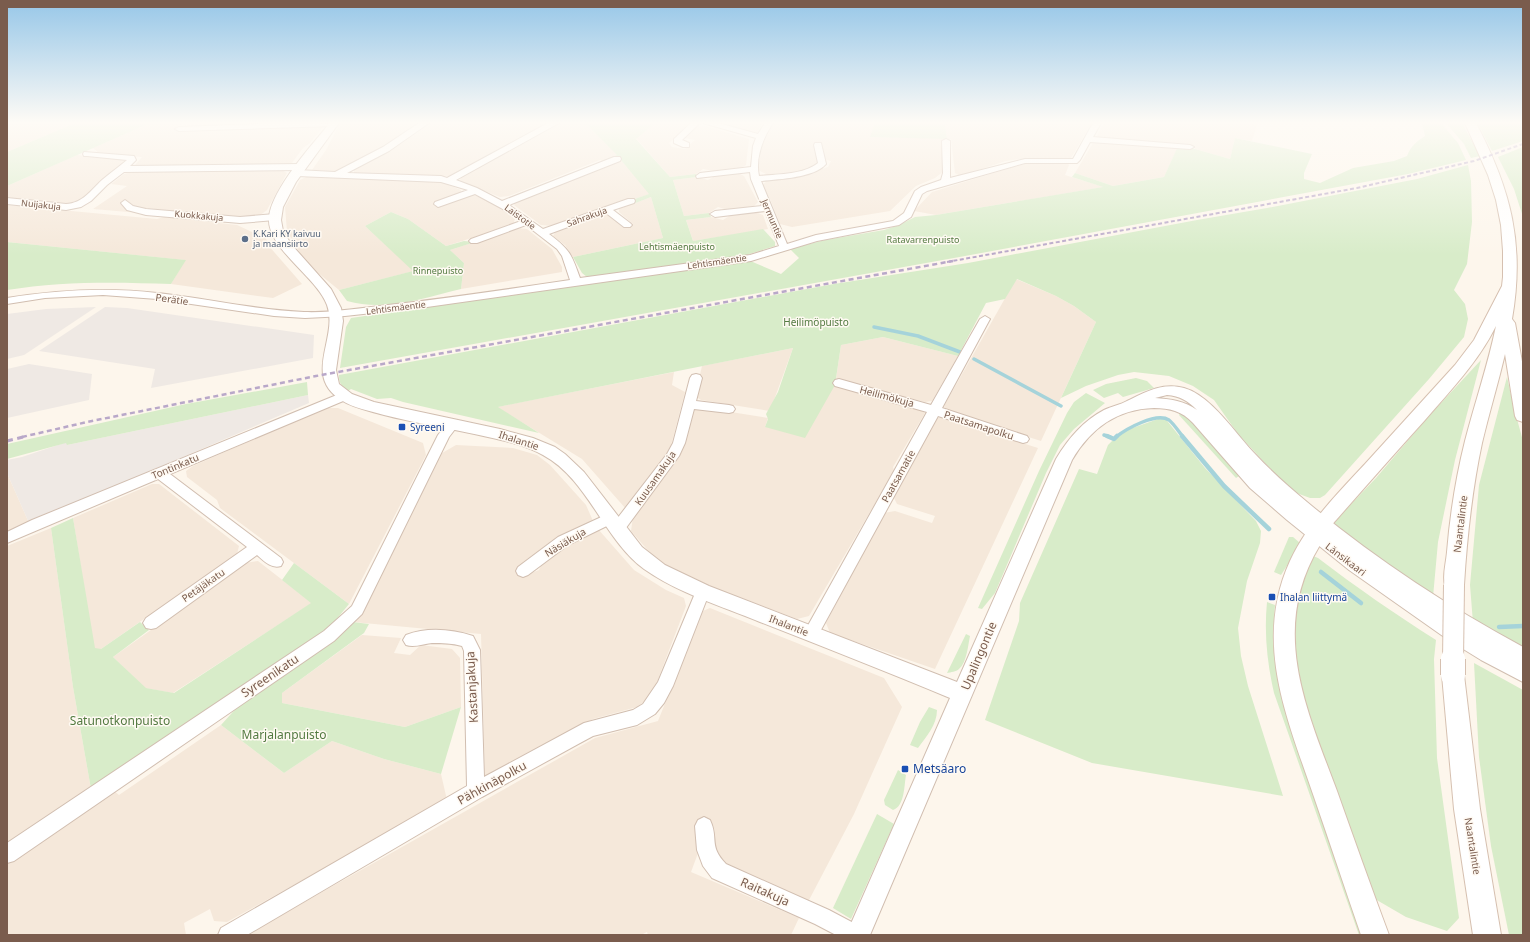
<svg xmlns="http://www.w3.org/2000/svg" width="1530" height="942" font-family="'Noto Sans',sans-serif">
	<rect width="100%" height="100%" fill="#fdf6ec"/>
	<g fill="#f5e8da">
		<polygon points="7,123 75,123 7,152"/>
		<polygon points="150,123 183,123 175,131 323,127 310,143 303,148 292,163 283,166 138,168 135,165 142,157 100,154 93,148"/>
		<polygon points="340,123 422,123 385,148 338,172 312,170 326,150"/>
		<polygon points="431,123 549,123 454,176 399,175 354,173 354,170 392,150"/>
		<polygon points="558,123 585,123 618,155 602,161 600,160 509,196 500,197 460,181 461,177"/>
		<polygon points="655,123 689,123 690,125 669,143 672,147 685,149 695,140 685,138 697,127 705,126 749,139 746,165 739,169 714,171 703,169 696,174 670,177 636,138"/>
		<polygon points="716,123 762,123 758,132 755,133"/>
		<polygon points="774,123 875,123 871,137 942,138 945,163 944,171 935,178 916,186 890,211 792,227 780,224 770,199 762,185 771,178 802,175 828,167 831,161 819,158 819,166 798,172 768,175 758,170 762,145"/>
		<polygon points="945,123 1092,123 1071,158 1019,159 1006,161 960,176 955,173 951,139 947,139"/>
		<polygon points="1104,123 1247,123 1257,125 1252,141 1235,138 1230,159 1195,149 1195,146 1185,144 1100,138 1097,136"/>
		<polygon points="1102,141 1178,147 1164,177 1113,186 1075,173 1093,143"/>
		<polygon points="77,155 126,160 127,163 100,181 95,189 71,205 7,199 7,186"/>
		<polygon points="621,160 650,194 629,201 626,199 552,226 541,225 514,205 516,201"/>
		<polygon points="1067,163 1069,165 1065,175 1104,187 936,215 914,211 932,192 1013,167 1025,164"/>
		<polygon points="282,170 287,173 267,210 254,220 167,212 164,210 147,208 140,213 93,209 127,186 111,184 124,174 131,172"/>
		<polygon points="738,173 744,176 758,202 753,207 728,210 718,207 709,213 684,216 673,180 697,177 708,180 715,176"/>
		<polygon points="308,176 441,182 461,190 460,194 437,204 440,207 466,196 474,195 493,203 515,219 513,225 446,246 408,219 391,212 365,226 414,271 339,290 312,268 301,255 287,231 285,207 300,180"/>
		<polygon points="651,197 663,238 573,257 565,245 553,236 556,231 603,214 609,215 624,226 633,224 619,212 619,209"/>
		<polygon points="7,205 157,219 164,217 237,225 252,232 265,235 268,245 302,284 273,298 171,284 185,260 7,242"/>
		<polygon points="755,212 763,215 768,229 693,241 686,220 711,217 723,220 731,215"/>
		<polygon points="517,228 527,229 552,249 562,267 562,272 461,289 464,263 450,250"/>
		<polygon points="1016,279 1056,296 1074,306 1096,322 1041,441 947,411 944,406"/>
		<polygon points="883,337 958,356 932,401 925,402 836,379 841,345"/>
		<polygon points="793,348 770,411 701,400 695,396 702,366"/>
		<polygon points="674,372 672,385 685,392 668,457 626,509 582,459 497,407"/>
		<polygon points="835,385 921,409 925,413 893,467 894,471 809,616 797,619 707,585 672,569 660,562 651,554 631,531 633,517 678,459 691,411 699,407 768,418 765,427"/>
		<polygon points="325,408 338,408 423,443 426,455 349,604 220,508 217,500 187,477 186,471 193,466"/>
		<polygon points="942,417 1038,448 935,669 830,633 826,623 884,513 895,511 932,523 935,516 897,504 893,496 937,418"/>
		<polygon points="456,445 513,448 537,455 550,465 586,505 593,521 533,556 526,575 539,570 543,561 598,529 634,570 666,590 684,598 686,606 652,695 637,707 593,719 485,779 481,634 353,622 437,456"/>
		<polygon points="7,473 29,523 7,532"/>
		<polygon points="152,484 159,484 239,546 237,554 101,649 94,649 73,518"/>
		<polygon points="51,528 73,687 91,789 7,846 7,546"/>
		<polygon points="258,561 312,603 173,693 145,688 113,657 245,563"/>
		<polygon points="710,608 884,678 902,707 854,814 808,902 719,865 704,837 691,872 799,918 791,935 648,935 647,932 641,935 246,935 595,738 658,721 672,686 698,613"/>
		<polygon points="362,635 401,638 394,653 410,655 421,645 452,649 460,658 461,707 405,727 282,703 282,693"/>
		<polygon points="221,725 284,773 332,741 384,759 441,774 447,800 227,922 214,921 210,909 184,923 186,935 7,935 7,862 113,790 119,795"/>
	</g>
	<g fill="#efe9e4">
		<polygon points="96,307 24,355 7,359 7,314 46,309"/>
		<polygon points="105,307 127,308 314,335 313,358 151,388 155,369 39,351"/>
		<polygon points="29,364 92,374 89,400 7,418 7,369"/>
		<polygon points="308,395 309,403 29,523 7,473 7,460 22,457 67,442 67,445"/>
	</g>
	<g fill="#d8ecc9">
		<polygon points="75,123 150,123 7,186 7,152"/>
		<polygon points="585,123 655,123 636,139 670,177 696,174 697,177 673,180 684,216 709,213 711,217 686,220 693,241 763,229 775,242 775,246 746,255 587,277 582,273 573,257 663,238 651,197 633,204 629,201 649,194 621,160 608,165 602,161 617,155"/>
		<polygon points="875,123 945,123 947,139 870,137"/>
		<path d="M1422,123h19l17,20 8,17 -58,14 -443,82 -625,112 6,-41 5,-9 397,-58 33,14 18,-16 -9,-9 35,-9 59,-10 15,-5 16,-8 21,-2 167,-28 -31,-10 3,-4 38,13 51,-9 14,-31 17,3 35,10 5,-21 77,16 -8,19v6l16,4 33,-15 41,-7 13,-5c4,-10 9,-14 18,-20z"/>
		<polygon points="1446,123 1462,123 1480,156 1471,158 1464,144"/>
		<polygon points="1480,123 1523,123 1523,141 1492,151 1479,126"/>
		<polygon points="1523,147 1523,217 1514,189 1498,157"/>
		<path d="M1468,165l3,16 1,41 -5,42 -13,26 11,14 3,15 -4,18 -35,42 -104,116 -5,3h-10l-19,-7 -53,-57 -24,-34 -21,-14 -24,-10 -35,-4 -16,3 -32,11 -25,12 35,-76 -22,-16 -18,-10 -39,-17 -12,20 -19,4 -28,53 -75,-19 -42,8 -6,40 -30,53 -40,-11 3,-8 -2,-5 12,-22 15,-44 -295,59 41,26 -136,-31 -12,-4 -14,1 -26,-10 -3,2c-7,-5 -9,-8 -9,-16l495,-91 134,-21 229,-43 70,-12 150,-29z"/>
		<path d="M391,212l17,7 38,27 18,-5 11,1 -25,8 14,13 -3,26c-37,9 -76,23 -114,12l-8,-11 74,-19 -48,-45z"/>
		<path d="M7,242l179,18 -15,24c-55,-2 -109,-3 -164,6z"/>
		<polygon points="1481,360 1455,460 1438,542 1433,597 1335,526 1335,521 1376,478 1428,417"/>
		<polygon points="1507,377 1514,408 1523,441 1523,652 1473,623 1470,585 1479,485"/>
		<polygon points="1136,378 1147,381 1154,388 1123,397 1118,393 1104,398 1093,390 1106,384"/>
		<polygon points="307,382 308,395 67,445 66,443 7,459 7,444 186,404"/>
		<polygon points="1086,393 1105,403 1074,429 1060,445 1046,473 995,593 982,609 978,608 1039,471 1067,413 1074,402"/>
		<polygon points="1180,413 1186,416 1218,449 1239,476 1236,478 1179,415"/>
		<polygon points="1164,417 1205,468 1256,521 1261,531 1260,543 1247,581 1238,628 1241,656 1248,686 1283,796 1092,763 985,720 1019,621 1020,603 1079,469 1097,474 1108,445 1121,432"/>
		<polygon points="73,518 95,648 101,649 140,622 149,630 113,657 146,688 174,693 311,603 282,580 294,563 349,604 331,626 91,789 73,687 51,528"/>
		<polygon points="1289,537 1293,537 1300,543 1299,547 1281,575 1274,572"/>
		<path d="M1313,556l5,2c38,29 77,56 118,82l-2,19 3,99 22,160 -12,13 -41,-14 -31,-18 -61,-160 -19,-75 -2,-33 2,-26 6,-25z"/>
		<path d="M1267,602l8,3 -2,32 11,61 82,237h-7l-85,-242c-7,-31 -10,-60 -7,-91z"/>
		<polygon points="353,622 369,624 364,633 282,693 282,703 405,727 461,707 441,774 384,759 332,741 284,773 221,725 241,703"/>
		<path d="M966,634l4,2c-2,9 -3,26 -11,33 -3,3 -8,3 -12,4z"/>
		<polygon points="1474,663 1523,690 1523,935 1509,935 1491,846 1479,757"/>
		<path d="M929,707l8,3c0,15 -11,27 -19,38l-8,-3 10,-23z"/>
		<path d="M898,770l8,5c-2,10 -1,31 -13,35l-8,-5 -1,-5z"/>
		<polygon points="877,814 894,824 851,919 833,908"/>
	</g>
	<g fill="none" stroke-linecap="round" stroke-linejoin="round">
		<g stroke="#a5d3da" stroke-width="3.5">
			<polyline points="874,327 918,336 960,352"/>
			<polyline points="974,359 1061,406"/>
			<polyline points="1104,435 1110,437"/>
			<path d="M1116,437c10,-8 40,-25 53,-17 5,4 10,12 14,17"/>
		</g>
		<g stroke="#a5d3da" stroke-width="4.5">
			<polyline points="1107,436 1114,439 1117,436"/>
			<polyline points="1182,436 1224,486 1269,529"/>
			<polyline points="1321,572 1361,603"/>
			<polyline points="1499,627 1523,626"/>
		</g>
		<defs>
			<g id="minor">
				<polygon points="280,123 338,124 334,126 179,131 175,129 179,127"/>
				<path d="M419,123h10l-40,28 -42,22 94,3 6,2 101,-55h11l-103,57 21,8 25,13 112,-44h6l1,2 -1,2 -111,44 34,24 85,-30h6l1,2 -1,2 -21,7 17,13 2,2 -2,2h-6l-18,-14 -57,21c21,16 22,19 31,44l170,-23 29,-9 -14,-35 -50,6 -5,-3 5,-3 47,-5 -11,-27 -1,-7 -53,6 -1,-2 4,-3 51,-6 2,-21 3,-8 -53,-15h15l40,11 7,-11h8c-10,15 -18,35 -14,53 18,-2 44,-1 59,-13l-4,-18 1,-2h6l5,21c-12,14 -47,15 -65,17l26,63 29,-9 77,-14 11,-8 11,-22 6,-4 20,-7 2,-7 -1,-32 4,-2 4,2v37l75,-19h48l20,-36h8l-8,14 97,8 4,2 -4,2 -100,-7 -10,18 -3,3h-52l-98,28 -5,3 -11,23 -12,8 -82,16 -66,20 -324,46 -82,9 -40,2 -31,-2 -117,-17 -54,-4 -58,3 -38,6v-6c50,-8 100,-11 150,-5 49,5 97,17 147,19 28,1 56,-4 84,-7 61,-7 122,-16 182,-25l-8,-24 -5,-7 -31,-24 -49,18h-6l-2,-2 2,-2 50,-18 -20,-13 -26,-14 -34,12 -3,1 -4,-3 1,-2 33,-12 -27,-8 -144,-6 -4,-3 4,-3 38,2 48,-25z"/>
				<polygon points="691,123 700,123 682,140 689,143 689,147 683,147 674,143 674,139"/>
				<path d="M84,152l50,4 2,4 -6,6 172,-2 4,3 -4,3 -178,2 -17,13 -16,16 -10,6 -15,3 -59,-6v-6l59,6c17,-1 24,-13 36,-24 8,-7 17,-13 25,-20l-40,-4h-3l-1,-2z"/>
				<polygon points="125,200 133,206 146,209 240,217 275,214 280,217 275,220 240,223 146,215 127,210 121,203"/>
				<polygon points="985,316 990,319 942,408 1027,436 1029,439 1027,442 1023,443 938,416 816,639 811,641 806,639 803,634 806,629 927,412 835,386 833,383 835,380 839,379 931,405 980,319"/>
				<polygon points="696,374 700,375 702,378 696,401 729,405 733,406 735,409 733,412 729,413 694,409 685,443 679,456 623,532 618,533 613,532 611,528 613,524 667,454 673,443 690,378 692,375"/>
				<path d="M344,392l4,1 2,3 -2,3 -178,75 111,84 2,4 -2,4c-10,3 -17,-5 -24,-11l-101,73 -5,1 -5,-1 -3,-5 3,-5 101,-71 -89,-68 -151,64v-11l25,-12z"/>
				<polygon points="453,420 457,421 459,424 449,437 362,614 334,641 14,861 7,863 7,843 324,631 352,606 438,435 449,421"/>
				<polygon points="610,513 615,514 617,518 615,522 568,545 528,575 523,577 518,575 516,571 518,567 558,537"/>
				<path d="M703,585l5,2 2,4 -37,95 -9,17 -9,11 -18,11 -44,11 -13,7 -98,54 -235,138h-29l3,-7 246,-142 -3,-135 -2,-5c-10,-3 -20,-3 -30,-3 -9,1 -18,5 -26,2l-3,-5 3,-5c21,-8 45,-6 67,1l7,14 4,127 100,-54 49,-13 10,-6 15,-22 38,-91 2,-4z"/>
				<path d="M704,817l6,3c9,19 -2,25 16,44l103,46 34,18 3,7h-30l-21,-11 -103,-46 -9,-12 -6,-16 -2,-24 3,-6z"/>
			</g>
			<path id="tertiary" d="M330,123h9l-43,59 -13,25 -2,13 2,11 8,13 40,45 10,19 2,13 -7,49 3,14 13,10 22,8 126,27 33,9 22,9 10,7 19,18 58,75 23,18 44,21 248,96 99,-223c12,-20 27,-38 48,-49 8,-4 16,-5 23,-9 18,-9 36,-19 57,-13 28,8 52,47 72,67 16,17 34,33 51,47 67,56 140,104 216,145v35l-42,-22 -34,-21 -98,-69 -62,-50 -37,-32 -57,-65c-11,-12 -24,-15 -39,-15 -37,1 -64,21 -82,52l-202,475h-24l104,-237c-63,-26 -126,-51 -190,-76 -39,-16 -82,-29 -116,-53 -40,-29 -56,-90 -101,-114 -20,-11 -42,-15 -64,-20 -32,-7 -64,-12 -95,-20 -14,-4 -31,-7 -43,-15 -39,-25 -2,-62 -14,-95 -10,-28 -61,-57 -58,-88 3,-28 42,-71 61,-94zM1167,395c13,1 21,6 30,15 -12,-9 -27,-11 -42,-12z"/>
			<g id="secondary">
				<path d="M1465,123h11c35,67 49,121 36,196l3,4 8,44v55l-6,-2 -2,-4 -10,-62c-7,30 -16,59 -23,89 -10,47 -15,94 -18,142l-3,6 -7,2 -7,-2c-6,-11 -1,-27 0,-39 3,-37 9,-75 18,-111 10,-39 23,-76 31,-115 -18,36 -45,64 -71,94 -30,33 -59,66 -88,99 -7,7 -12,17 -17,26 -51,84 -14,163 17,246 17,48 34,96 52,144h-28c-16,-46 -31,-92 -47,-138 -27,-79 -61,-155 -24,-236 17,-37 48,-68 75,-97 30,-33 60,-66 90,-99l19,-25 28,-54 1,-9v-26l-2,-26 -5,-25 -8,-25z"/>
				<polygon points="1453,665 1461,668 1464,675 1480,809 1501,935 1473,935 1454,809 1442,675 1445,668"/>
			</g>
		</defs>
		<use href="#minor" stroke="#d1beb0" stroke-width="2"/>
		<use href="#tertiary" stroke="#d1beb0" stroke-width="2"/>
		<use href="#secondary" stroke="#d6c0b0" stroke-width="2"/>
		<use href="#minor" fill="#fff" fill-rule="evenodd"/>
		<use href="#tertiary" fill="#fff" fill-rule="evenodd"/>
		<use href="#secondary" fill="#fff" fill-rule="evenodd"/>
		<polyline stroke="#b9a8c9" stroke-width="2" stroke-dasharray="4 2.5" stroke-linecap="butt" points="947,262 1357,188 1474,161 1523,144"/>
		<polyline stroke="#b9a8c9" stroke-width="2.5" stroke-dasharray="5 3.5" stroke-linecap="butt" points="22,437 87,422 316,376 953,261"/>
		<polyline stroke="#b9a8c9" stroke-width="3" stroke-dasharray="6 4.5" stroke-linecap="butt" points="7,441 27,436"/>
		<defs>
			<polyline id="secondary-bridge-far1" points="1453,660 1454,585"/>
			<polyline id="secondary-bridge" points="1453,675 1453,659"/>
		</defs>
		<use href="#secondary-bridge-far1" stroke="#d6c0b0" stroke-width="22" stroke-linecap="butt"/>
		<use href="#secondary-bridge" stroke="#d6c0b0" stroke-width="26" stroke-linecap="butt"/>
		<use href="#secondary-bridge-far1" stroke="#fff" stroke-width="20"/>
		<use href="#secondary-bridge" stroke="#fff" stroke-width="24"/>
	</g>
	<linearGradient id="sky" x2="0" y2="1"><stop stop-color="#97c7e8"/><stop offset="0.48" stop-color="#fefbf6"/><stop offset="1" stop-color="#fefbf6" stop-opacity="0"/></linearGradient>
	<rect width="1530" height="255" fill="url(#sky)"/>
	<circle fill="#5c6f8a" stroke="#fffaf3" stroke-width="1.5" cx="245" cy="239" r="4"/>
	<g fill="#1a4fb4" stroke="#fffaf3" stroke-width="1.5">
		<rect x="398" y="423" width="8" height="8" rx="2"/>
		<rect x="1268" y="593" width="8" height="8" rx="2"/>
		<rect x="901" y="765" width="8" height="8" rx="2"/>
	</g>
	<g text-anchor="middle" stroke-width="3" stroke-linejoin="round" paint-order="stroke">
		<g font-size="9" fill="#7a5c4d" stroke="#fffaf3">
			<text transform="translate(41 205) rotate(6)" y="3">Nuijakuja</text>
			<text transform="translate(199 216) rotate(5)" y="3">Kuokkakuja</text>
			<text transform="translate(520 217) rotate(36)" y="3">Laistotie</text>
			<text transform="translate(587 217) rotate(-20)" y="3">Sahrakuja</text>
			<text transform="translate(772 219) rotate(67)" y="3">Jermuntie</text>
			<text transform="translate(717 262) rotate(-8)" y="3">Lehtismäentie</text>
			<text transform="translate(396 308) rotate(-7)" y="3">Lehtismäentie</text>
		</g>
		<g font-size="9" fill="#4e5e75" stroke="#fffaf3" text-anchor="start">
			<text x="253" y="237">K.Kari KY kaivuu<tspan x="253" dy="10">ja maansiirto</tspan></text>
		</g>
		<g font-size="9" fill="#537a41" stroke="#fffaf3">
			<text x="923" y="243">Ratavarrenpuisto</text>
			<text x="677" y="250">Lehtismäenpuisto</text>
			<text x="438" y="274">Rinnepuisto</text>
		</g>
		<g font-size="10" fill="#7a5c4d" stroke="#fffaf3">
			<text transform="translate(172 299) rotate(8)" y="4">Perätie</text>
			<text transform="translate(887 396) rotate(15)" y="4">Heilimökuja</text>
			<text transform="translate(979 425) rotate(18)" y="4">Paatsamapolku</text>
			<text transform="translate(519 440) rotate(18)" y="4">Ihalantie</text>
			<text transform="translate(175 466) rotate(-23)" y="4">Tontinkatu</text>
			<text transform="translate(898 476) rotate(-61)" y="4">Paatsamatie</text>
			<text transform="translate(655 478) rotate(-55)" y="4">Kuusamakuja</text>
			<text transform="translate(1460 524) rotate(-83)" y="4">Naantalintie</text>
			<text transform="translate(565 542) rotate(-31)" y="4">Näsiäkuja</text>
			<text transform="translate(1346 559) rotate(37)" y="4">Länsikaari</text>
			<text transform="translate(203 585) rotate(-35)" y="4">Petäjäkatu</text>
			<text transform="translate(789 625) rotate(21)" y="4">Ihalantie</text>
			<text transform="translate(1473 846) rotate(81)" y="4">Naantalintie</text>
		</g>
		<g font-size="10" fill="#537a41" stroke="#fffaf3">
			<text x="816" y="326">Heilimöpuisto</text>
		</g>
		<g font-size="10" fill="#164399" stroke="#fffaf3" text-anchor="start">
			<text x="410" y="431">Syreeni</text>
			<text x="1280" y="601">Ihalan liittymä</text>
		</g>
		<g font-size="12" fill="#7a5c4d" stroke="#fffaf3">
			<text transform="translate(979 656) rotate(-67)" y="4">Upalingontie</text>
			<text transform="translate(270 676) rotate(-34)" y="4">Syreenikatu</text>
			<text transform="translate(472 687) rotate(-93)" y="4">Kastanjakuja</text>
			<text transform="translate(492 783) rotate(-29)" y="4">Pähkinäpolku</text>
			<text transform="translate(765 892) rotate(24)" y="4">Raitakuja</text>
		</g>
		<g font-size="12" fill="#537a41" stroke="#fffaf3">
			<text x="120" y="725">Satunotkonpuisto</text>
			<text x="284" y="739">Marjalanpuisto</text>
		</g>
		<g font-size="12" fill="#164399" stroke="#fffaf3" text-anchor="start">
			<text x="913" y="773">Metsäaro</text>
		</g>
	</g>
	<rect width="1530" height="942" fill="none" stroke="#7a5c4d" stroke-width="16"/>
</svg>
